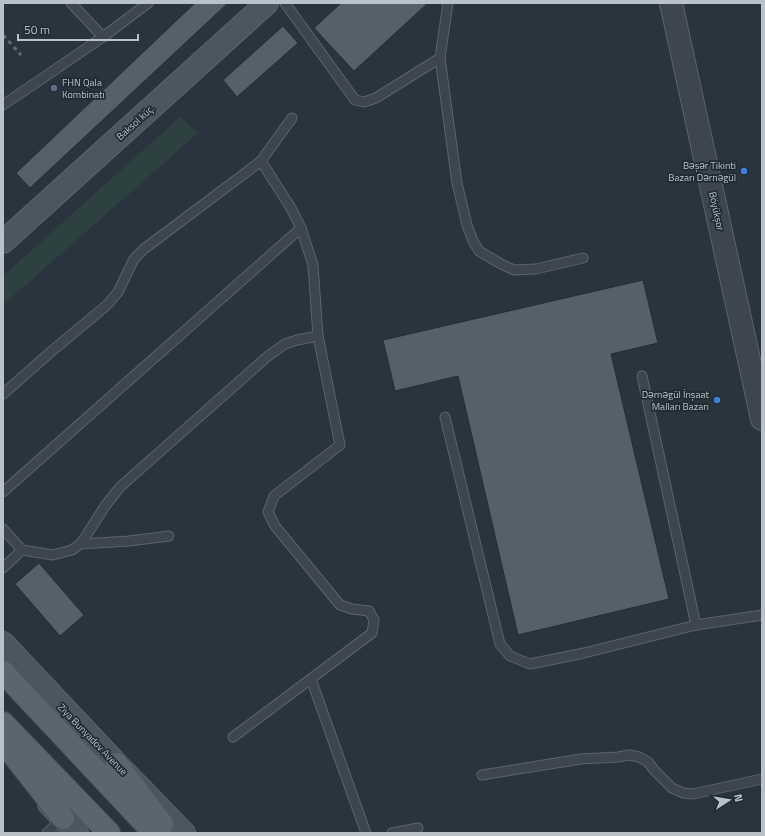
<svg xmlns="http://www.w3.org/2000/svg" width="765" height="836" font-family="'Titillium Web',sans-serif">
	<rect width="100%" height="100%" fill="#29343e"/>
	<polygon fill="#2c4140" points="180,117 198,133 3,305 3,276"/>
	<g fill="#54616b" stroke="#232d36">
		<polygon points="195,3 228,3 30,188 16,173"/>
		<polygon points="341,3 428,3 354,71 314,28"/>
		<polygon points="283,26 298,43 237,97 223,80"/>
		<polygon points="643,280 658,343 611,354 669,599 518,635 458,376 395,391 383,340"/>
		<polygon points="39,563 84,615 60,636 15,584"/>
	</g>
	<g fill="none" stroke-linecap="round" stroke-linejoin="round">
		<defs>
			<g id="service">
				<polyline points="71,3 103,37"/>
				<polyline points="285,3 355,100 364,102 376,98 440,58"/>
				<polyline points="448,3 440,58 457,183 467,225 473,241 479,251 501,264 514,270 536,269 583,258"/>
				<polyline points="3,105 103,37 148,3"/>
				<polyline points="642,376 696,625"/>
				<polyline points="3,394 53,350 107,305 118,292 134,259 144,249 261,161 292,118"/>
				<polyline points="445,417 500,644 510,656 530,664 584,653 696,625 762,615"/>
				<polyline points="3,492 301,228"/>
				<polyline points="3,529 22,550 53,555 72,550 80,544 86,536 105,506 120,487 268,356 285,344 297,340 318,336"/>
				<polyline points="80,544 129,541 169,536"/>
				<polyline points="3,568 22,550"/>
				<polyline points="311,679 366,833"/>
				<polyline points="233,737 372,633 374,620 369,611 352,609 340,605 275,526 268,512 274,496 340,445 318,336 313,265 301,228 291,208 261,161"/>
				<polyline points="482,775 581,759 618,757 629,755 639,757 648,762 655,771 672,788 683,793 693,794 762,779"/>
				<polyline points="47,833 63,818"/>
				<polyline points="392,833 418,828"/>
			</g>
			<polyline id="tertiary" points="671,3 762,419"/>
			<g id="secondary">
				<polyline points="3,242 267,3"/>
				<polyline points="3,643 117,764 184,833"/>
				<polyline points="49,804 77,833"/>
			</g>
			<g id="primary">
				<polyline points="3,672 154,833"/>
				<polyline points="3,723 109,833"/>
				<polyline points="3,742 63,818"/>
				<polyline points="117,764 162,824"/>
			</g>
		</defs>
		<use href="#service" stroke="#5a646c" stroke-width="11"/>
		<use href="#tertiary" stroke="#5a646c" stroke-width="24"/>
		<use href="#secondary" stroke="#5a646c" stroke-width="24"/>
		<use href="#primary" stroke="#464f58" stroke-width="24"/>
		<use href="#service" stroke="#3d464e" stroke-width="9"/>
		<use href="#tertiary" stroke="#3d464e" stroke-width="22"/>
		<use href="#secondary" stroke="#4b5661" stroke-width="22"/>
		<use href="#primary" stroke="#5b656e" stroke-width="22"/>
		<polyline stroke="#5f6b75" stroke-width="3" stroke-dasharray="4 4" stroke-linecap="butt" points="3,35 21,55"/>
	</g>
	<circle fill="#5c6f8a" stroke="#212b34" stroke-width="1.5" cx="54" cy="88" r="4"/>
	<g fill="#3f7fe0" stroke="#212b34" stroke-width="1.5">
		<circle cx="744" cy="171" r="4"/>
		<circle cx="717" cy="400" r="4"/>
	</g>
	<g text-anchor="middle" stroke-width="3.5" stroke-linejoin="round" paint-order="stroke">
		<g font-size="10" fill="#b9c1c9" stroke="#212b34" text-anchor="end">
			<text x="62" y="86" text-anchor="start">FHN Qala<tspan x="62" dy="12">Kombinatı</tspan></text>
			<text x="736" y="169">Bəşər Tikinti<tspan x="736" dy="12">Bazarı Dərnəgül</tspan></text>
			<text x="709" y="398">Dərnəgül İnşaat<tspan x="709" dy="12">Malları Bazarı</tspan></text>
		</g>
		<g font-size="10" fill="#b9c1c9" stroke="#212b34">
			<text transform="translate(135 122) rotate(-42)" y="4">Baksol küç.</text>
			<text transform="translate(717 211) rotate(78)" y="4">Böyükşor</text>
			<text transform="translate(93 739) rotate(46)" y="4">Ziya Bunyadov Avenue</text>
		</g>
	</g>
	<rect width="765" height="836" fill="none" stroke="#b9c1c9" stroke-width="8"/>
	<g transform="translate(729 800) rotate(78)" stroke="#212b34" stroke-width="3" paint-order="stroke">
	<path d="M0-3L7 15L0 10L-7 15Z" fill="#b9c1c9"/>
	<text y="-6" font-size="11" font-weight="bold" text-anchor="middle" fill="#b9c1c9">N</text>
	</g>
	<path d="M18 34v6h120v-6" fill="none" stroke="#b9c1c9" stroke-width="2"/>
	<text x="24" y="34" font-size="12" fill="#b9c1c9" stroke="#212b34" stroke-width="3" paint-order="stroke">50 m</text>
</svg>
